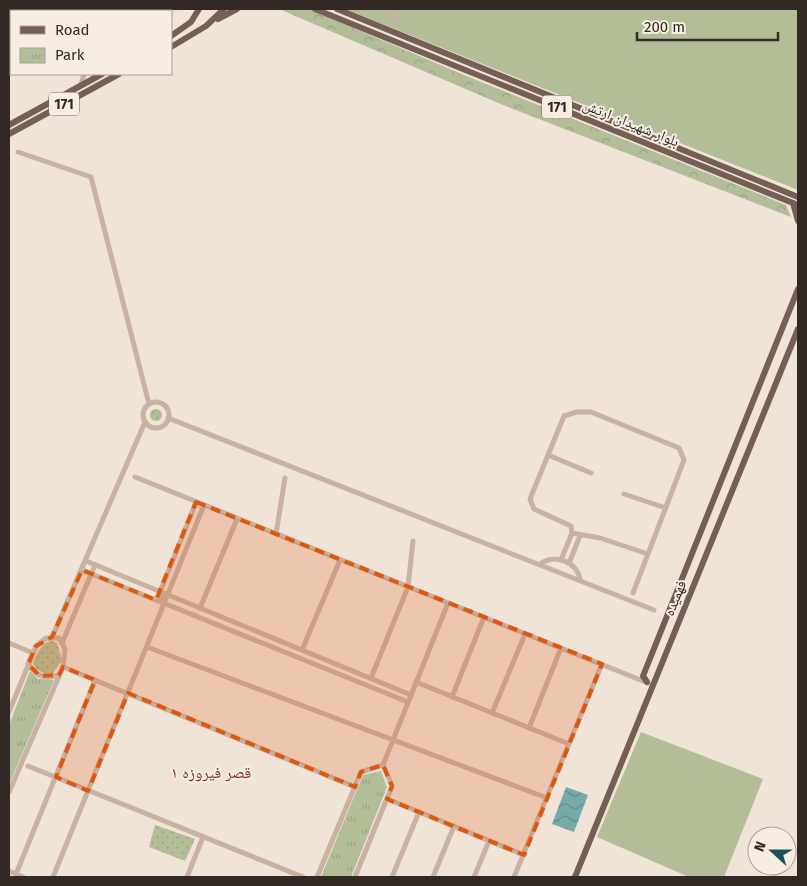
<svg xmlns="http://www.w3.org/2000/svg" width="807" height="886" font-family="'Fira Sans','Noto Naskh Arabic',sans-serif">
	<defs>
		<pattern id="grass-dots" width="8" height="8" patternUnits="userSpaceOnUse" patternTransform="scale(1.25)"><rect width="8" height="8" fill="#b3be98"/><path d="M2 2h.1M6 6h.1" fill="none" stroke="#9aa383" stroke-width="1.8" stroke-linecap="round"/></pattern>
		<pattern id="forest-crowns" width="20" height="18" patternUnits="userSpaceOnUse" patternTransform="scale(1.25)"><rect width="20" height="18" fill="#b3be98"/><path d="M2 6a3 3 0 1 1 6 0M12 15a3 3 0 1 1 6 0" fill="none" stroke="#9aa383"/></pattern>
		<pattern id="park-tufts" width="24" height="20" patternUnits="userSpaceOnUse" patternTransform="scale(1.25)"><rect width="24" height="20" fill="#b3be98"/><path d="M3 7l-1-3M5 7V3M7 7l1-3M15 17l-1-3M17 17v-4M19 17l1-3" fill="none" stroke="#9aa383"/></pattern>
		<pattern id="water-waves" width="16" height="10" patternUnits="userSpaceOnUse" patternTransform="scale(1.25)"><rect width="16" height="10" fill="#77abaa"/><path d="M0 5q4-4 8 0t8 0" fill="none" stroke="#628b8a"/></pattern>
	</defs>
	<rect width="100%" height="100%" fill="#f0e3d7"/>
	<g fill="url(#grass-dots)">
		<polygon points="9,9 57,9 57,11 11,11 11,29 9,30"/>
		<circle cx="156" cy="415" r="6"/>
		<path d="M52,641l5,2 5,17 -9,13 -7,1 -10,-5 -3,-6c4,-10 8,-20 19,-22z"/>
		<polygon points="155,825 195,839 185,861 149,847"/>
	</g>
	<polygon fill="url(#forest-crowns)" points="279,9 309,9 464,75 786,205 791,217 503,105"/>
	<g fill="url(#park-tufts)">
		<polygon points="30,671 38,679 54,680 9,784 9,725"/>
		<polygon points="381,771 387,787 351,877 321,877 363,775"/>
	</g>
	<g fill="#b3be98">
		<polygon points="345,9 798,9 798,190"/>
		<polygon points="641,732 763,779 724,877 689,877 597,837"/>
	</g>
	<polygon fill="url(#water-waves)" points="566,787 588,795 574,832 552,824"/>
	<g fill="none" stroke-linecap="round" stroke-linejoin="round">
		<g stroke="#c7b2a4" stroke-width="5">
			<polyline points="63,9 65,11"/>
			<polyline points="393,9 396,22"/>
			<polyline points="81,85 84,74"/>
			<polyline points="18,152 91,177 149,404"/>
			<circle cx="156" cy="415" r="13"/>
			<polyline points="168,418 654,610"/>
			<polyline points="548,455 591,473"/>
			<polyline points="135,477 648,683"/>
			<polyline points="624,494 666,508"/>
			<polyline points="276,534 285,478"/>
			<polyline points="561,560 572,533"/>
			<polyline points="86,561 411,695"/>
			<polyline points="569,563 580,536"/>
			<path d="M540,564c15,-11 38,-2 40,16"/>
			<polyline points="82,570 408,702"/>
			<polyline points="633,593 684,460 679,448 591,412 577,412 564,416 530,499 534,509 571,526 572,533 600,538 648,554"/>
			<polyline points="164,603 160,592 196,502"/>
			<polyline points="200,608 237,519"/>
			<polyline points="52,637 145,422"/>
			<polyline points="9,643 33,653"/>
			<polyline points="62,643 95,565"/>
			<polyline points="147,647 547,798"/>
			<polyline points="302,650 340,560"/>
			<path d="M28,664c8,13 18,16 31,11"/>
			<polyline points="63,667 355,787"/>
			<polyline points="371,678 408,587 413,541"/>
			<polyline points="416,682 569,744"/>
			<polyline points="452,697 484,617"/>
			<polyline points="9,712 36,646 46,638 59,638 65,649 63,667 9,792"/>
			<polyline points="492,713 525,634"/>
			<polyline points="529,728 561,648"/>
			<polyline points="28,766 303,877"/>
			<polyline points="387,799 524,855"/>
			<polyline points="9,871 23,877"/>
			<polyline points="16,874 95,680"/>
			<polyline points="53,877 204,505"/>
			<polyline points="187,877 203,837"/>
			<polyline points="317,877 361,772 383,765"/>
			<polyline points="355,877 392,786 383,765 448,603"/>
			<polyline points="392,877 419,812"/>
			<polyline points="433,877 454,826"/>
			<polyline points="474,877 489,841"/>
			<polyline points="514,877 602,664"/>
		</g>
		<g stroke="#745f57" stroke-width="6">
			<polyline points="315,9 798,205"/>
			<polyline points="337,9 798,197"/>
			<polyline points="218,19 237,9"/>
			<polyline points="171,36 191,22 199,9"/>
			<polyline points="171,47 206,26 224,9"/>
			<polyline points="9,125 102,74"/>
			<polyline points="9,134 119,74"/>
			<polyline points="793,203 798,221"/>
			<polyline points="647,682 643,676 798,289"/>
			<polyline points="575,877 798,329"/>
		</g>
	</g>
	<path fill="#df570d" fill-opacity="0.2" stroke="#df570d" stroke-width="4" stroke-dasharray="10 6" stroke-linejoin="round" d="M196,502l406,162 -78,191 -137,-56 5,-13 -9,-21 -22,7 -6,15 -227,-94 -40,98 -32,-14 39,-97 -32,-13 -4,8 -19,1 -12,-12 8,-18 16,-9 30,-67 74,30z"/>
	<g text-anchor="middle" stroke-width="4" stroke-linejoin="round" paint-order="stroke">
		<g fill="#f8ede3" stroke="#6d645e" stroke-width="1">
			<rect x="49" y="92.5" width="30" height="23" rx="4"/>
			<rect x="542" y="95.5" width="30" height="23" rx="4"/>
		</g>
		<g font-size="14" font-weight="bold" fill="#322925">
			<text x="64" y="109">171</text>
			<text x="557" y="112">171</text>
		</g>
		<g font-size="15" fill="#322925" stroke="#f8ede3">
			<text transform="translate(631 123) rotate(22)" y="5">بلوار شهیدان ارتش</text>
			<text transform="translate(675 598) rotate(-68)" y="5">فهمیده</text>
		</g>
		<g font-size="16" fill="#7e3222" stroke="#f8ede3">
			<text x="211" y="778">قصر فیروزه ۱</text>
		</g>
	</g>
	<rect width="807" height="886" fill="none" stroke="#322925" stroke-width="20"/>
	<rect x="10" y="10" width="162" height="65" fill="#f8ede3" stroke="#a99f97"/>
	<rect x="20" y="26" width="25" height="8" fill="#745f57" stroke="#a99f97"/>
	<text x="55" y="35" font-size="15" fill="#322925">Road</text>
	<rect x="20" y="48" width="25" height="15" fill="url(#park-tufts)" stroke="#a99f97"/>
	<text x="55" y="60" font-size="15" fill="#322925">Park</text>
	<g transform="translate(772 851) rotate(291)"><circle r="24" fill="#f8ede3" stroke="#a99f97"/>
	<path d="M0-4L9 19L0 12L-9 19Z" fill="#1d5252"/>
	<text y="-8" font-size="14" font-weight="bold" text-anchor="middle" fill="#322925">N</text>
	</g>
	<path d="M637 32v8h141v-8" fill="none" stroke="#322925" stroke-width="2.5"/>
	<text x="644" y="32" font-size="15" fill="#322925" stroke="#f8ede3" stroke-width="4" paint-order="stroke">200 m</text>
</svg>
